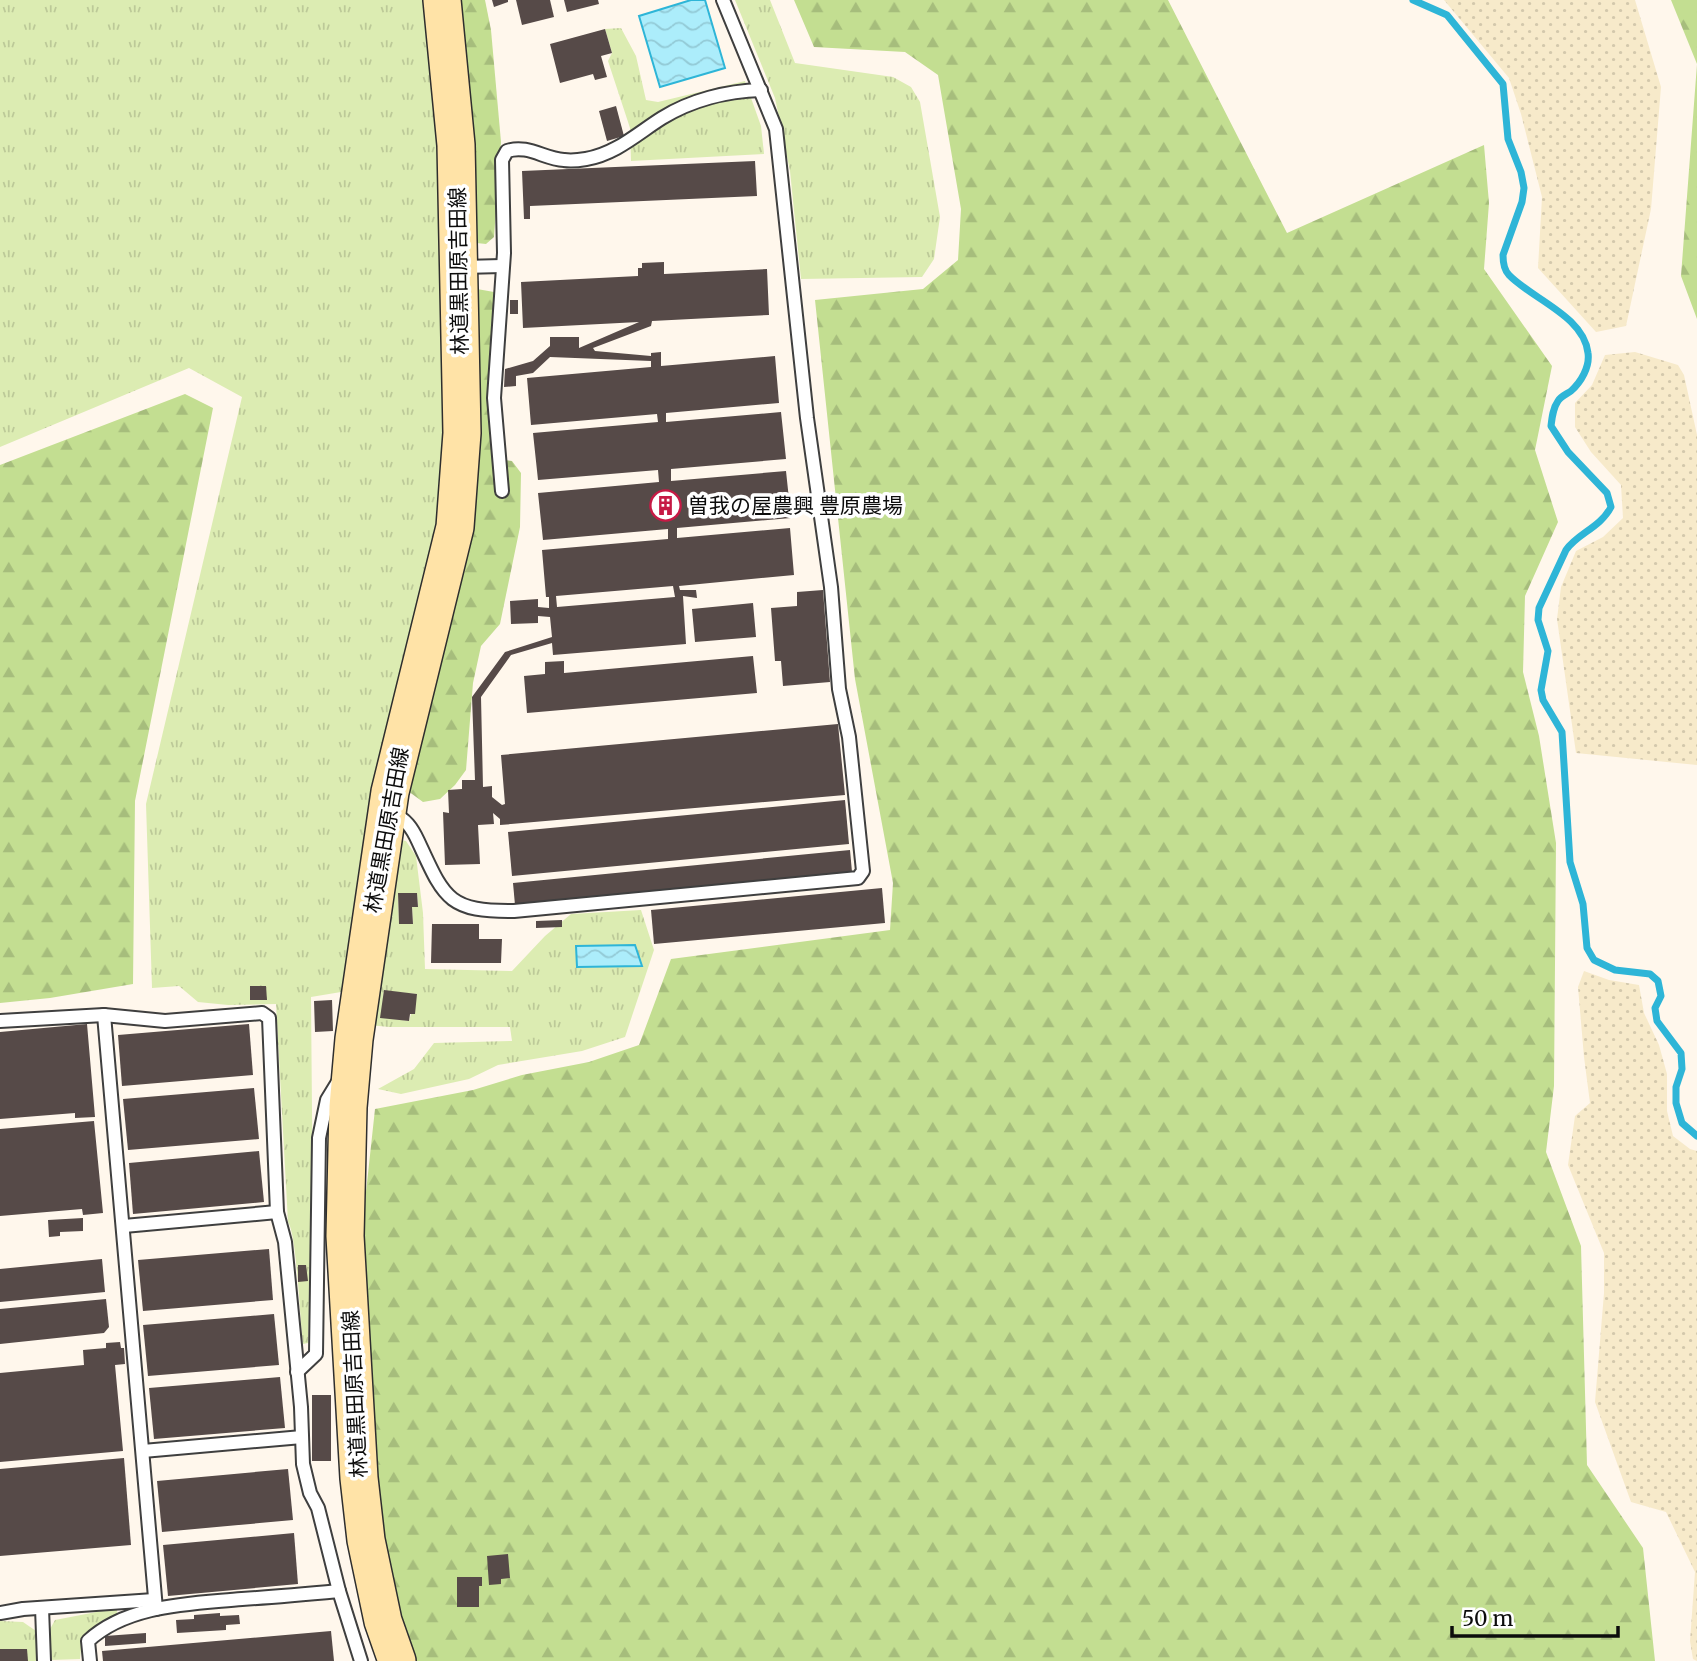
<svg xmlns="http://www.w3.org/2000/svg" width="1697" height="1661" font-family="Merriweather,'Noto Sans JP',serif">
	<defs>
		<pattern id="farmland-dots" width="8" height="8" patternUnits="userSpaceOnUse" patternTransform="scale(1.75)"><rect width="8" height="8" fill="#f7eaca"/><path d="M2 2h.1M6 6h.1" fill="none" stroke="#d3c8ac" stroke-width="1.8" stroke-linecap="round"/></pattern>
		<pattern id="grass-tufts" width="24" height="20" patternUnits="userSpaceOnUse" patternTransform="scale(1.75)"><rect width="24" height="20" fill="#dcecb2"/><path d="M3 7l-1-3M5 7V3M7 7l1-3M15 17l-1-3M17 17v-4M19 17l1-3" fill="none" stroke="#bcc998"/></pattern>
		<pattern id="forest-firs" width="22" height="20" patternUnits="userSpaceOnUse" patternTransform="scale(1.75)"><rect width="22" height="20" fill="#c3de91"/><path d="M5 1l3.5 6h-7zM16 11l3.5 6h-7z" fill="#a6bd7c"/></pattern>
		<pattern id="water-waves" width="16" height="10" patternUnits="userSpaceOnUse" patternTransform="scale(1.75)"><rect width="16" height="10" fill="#acedfb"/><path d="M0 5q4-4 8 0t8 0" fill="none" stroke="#93cad6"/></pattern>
	</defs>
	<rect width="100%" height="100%" fill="#fff7ec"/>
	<g fill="url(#farmland-dots)">
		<polygon points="1444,0 1635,0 1661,87 1651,209 1626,326 1596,332 1538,268 1542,197 1521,114 1509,78"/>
		<polygon points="1635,352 1678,365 1684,375 1697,435 1697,765 1576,753 1557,619 1561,587 1576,551 1603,537 1623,518 1621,485 1591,452 1575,427 1575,403 1592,385 1605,355"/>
		<polygon points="1584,971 1609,980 1639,985 1644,1013 1659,1045 1667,1074 1667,1111 1673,1136 1690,1149 1697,1151 1697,1661 1693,1659 1690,1641 1695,1572 1666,1512 1631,1502 1595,1402 1604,1293 1604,1253 1568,1165 1575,1116 1590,1103 1584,1057 1578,987"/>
	</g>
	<g fill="url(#grass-tufts)" fill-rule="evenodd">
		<path d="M0,0h424l13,83 9,342 -11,112 -87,440 -7,15 -30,5 2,230 -5,116 -5,1c-3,-22 -6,-109 -15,-122l-12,-218 -48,1 -30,-3 -19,-16 -27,2 -6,-184 96,-407 -53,-29 -189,79zM250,986h16v13l-16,1z"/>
		<polygon points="735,0 770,0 795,63 893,77 911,87 920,102 940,217 934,259 922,277 801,279 790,171 775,98"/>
		<polygon points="621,28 636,56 646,100 658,102 745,81 761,126 764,154 631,161 630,128 608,61 612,53 605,29"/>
		<path d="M396,839l10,2 10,15 7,57 2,56 87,2 33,-35 26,-22 70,-4 13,40 -29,87 -43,14 -84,14 -29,14 -68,15 -23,-5 36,-20 20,-26 78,-2 -2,-14h-121l-20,-2zM417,893l1,14h-6l1,17h-14l-1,-30zM384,991l33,3 -8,27 -28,-4z"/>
		<polygon points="117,1608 117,1618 99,1624 82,1638 80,1659 50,1660 49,1631 55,1620"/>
		<polygon points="0,1621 23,1622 36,1631 36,1661 0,1661"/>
	</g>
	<g fill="url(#forest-firs)">
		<polygon points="452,0 485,0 491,30 501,142 494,237 486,244 467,242"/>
		<polygon points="794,0 1168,0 1287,233 1484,145 1489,203 1484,269 1552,366 1535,450 1558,522 1525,596 1523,672 1539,736 1556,843 1554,1086 1546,1152 1581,1246 1587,1465 1643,1548 1655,1661 413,1661 399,1615 383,1527 369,1391 362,1229 375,1109 473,1090 522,1075 589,1062 639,1045 671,959 890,930 893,883 855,679 815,300 923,289 958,260 961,209 938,75 905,52 814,47"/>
		<polygon points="1671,0 1697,0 1697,319 1681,276 1697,64"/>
		<polygon points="477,289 494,292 489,408 492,458 512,461 521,473 520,527 500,624 481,646 473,683 466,770 455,785 440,799 423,802 408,791"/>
		<polygon points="185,394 213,408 135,801 133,984 50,998 0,1003 0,465"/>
	</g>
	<g fill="url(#water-waves)" stroke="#2eb5d7" stroke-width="2">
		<polygon points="691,0 705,0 725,68 660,87 639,16"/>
		<polygon points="635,945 642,966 577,967 576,946"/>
	</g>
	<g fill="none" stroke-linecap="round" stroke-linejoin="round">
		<path stroke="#2eb5d7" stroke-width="7" d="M1413,0l34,15 56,69 5,55 13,33 3,16 -2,14 -19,53c0,7 1,15 6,20 23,24 75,41 79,78 2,14 -7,29 -17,38 -4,3 -10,5 -13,10 -5,7 -6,16 -7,25l17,26 39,41 4,14c-11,21 -33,26 -45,43l-27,58 -1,12 10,31 -7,39 2,10 19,32 8,130 13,42 4,44 7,12 21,10 35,4 8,7 3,15 -6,12 2,13 24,32 1,16 -6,18v16l6,20 15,13"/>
	</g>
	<g fill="#564a48" fill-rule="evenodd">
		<polygon points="492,0 508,0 508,2 494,7"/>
		<polygon points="516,0 550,0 554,17 522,25"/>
		<polygon points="564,0 598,0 599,4 567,12"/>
		<polygon points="605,29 612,53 601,56 607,77 595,80 593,74 560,83 550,44"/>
		<polygon points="616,106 624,136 607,141 599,111"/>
		<polygon points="755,161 757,196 530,206 530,219 524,219 522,171"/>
		<path d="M664,262v12l103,-5 2,46 -117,6 -1,5 -58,22 2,3 56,5v-3l10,-1v14l114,-10 4,47 -113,10v9l115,-10 5,47 -115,10v12l115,-10 5,47 -114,10v10l113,-10 4,47 -115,11 1,4h16l1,8 -14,-2 3,48 -133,11 -1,-12 -41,12 -30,42 2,90 9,-1v11l10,8 3,-1 -4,-49 337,-31 7,71 -345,30v-6l-7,-6 1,11 -16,1 2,39 -35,1 -2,-53 6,1 -1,-23 14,-1v-9h13l-3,-83 33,-45 47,-15 -2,-20 -12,-1v7l-27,1 -1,-23 28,-2v8l11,1v-11h-3l-4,-47 126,-11v-10l-125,11 -5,-47 121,-11 -1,-12 -120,10 -5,-47 125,-11 -1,-8 -126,11 -4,-47 124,-11v-6l-101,-4 -17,16 -17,3v10l-12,1 1,-18 28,-8 17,-15v-9h29v11l60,-26 -116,6 -2,-46 117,-6v-8h4v-5zM673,586l2,11 -118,10 -1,-11z"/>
		<rect x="510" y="300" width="8" height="14"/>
		<polygon points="823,590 830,682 783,686 781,661 775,661 771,608 797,606 797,592"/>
		<polygon points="753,603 756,637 695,642 692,609"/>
		<polygon points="753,656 757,693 527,713 524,676 545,674 545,662 564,661 564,673"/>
		<polygon points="845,800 849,844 512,876 508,832"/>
		<polygon points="850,850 852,872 515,905 513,883"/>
		<polygon points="882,888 885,923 654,944 651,910"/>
		<polygon points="398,893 417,893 418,907 412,907 413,924 399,924"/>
		<polygon points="562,920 562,927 536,928 536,921"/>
		<polygon points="432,924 479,924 479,939 502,939 501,963 431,963"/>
		<polygon points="250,986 266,986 267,1000 250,1000"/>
		<polygon points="384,990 417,994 415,1014 410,1014 409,1021 380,1018"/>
		<polygon points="332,1000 333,1031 315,1032 314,1001"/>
		<polygon points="87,1024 95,1117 75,1118 75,1113 0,1119 0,1032"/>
		<polygon points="249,1024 253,1075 122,1086 118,1035"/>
		<polygon points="254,1088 259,1139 128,1150 123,1099"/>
		<polygon points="94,1121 103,1213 83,1215 82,1209 0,1216 0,1129"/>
		<polygon points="259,1151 264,1202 133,1214 129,1163"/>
		<polygon points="83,1218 83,1231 60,1232 60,1236 49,1237 48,1220"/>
		<polygon points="269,1249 273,1300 143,1311 138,1260"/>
		<polygon points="102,1259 105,1292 0,1302 0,1269"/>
		<polygon points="298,1265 306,1265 308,1281 298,1282"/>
		<polygon points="106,1299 109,1327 104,1333 0,1344 0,1309"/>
		<polygon points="274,1314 279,1365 148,1376 143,1325"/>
		<polygon points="120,1342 121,1348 124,1348 125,1364 115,1365 123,1451 0,1462 0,1373 84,1365 83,1350 106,1348 106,1343"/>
		<polygon points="280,1377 285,1428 154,1439 149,1388"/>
		<rect x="312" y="1395" width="19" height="66"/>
		<polygon points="124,1458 131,1545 0,1556 0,1469"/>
		<polygon points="288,1469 293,1520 162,1532 157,1481"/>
		<polygon points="294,1533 298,1584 168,1596 163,1545"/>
		<polygon points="508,1554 510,1578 501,1579 501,1584 489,1585 487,1556"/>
		<polygon points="457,1577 482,1577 482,1586 479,1586 479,1607 457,1607"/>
		<polygon points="220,1613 220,1616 239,1615 240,1624 226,1625 226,1630 177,1633 176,1620 194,1619 194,1615"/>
		<polygon points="331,1631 334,1661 103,1661 102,1651"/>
		<polygon points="146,1633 146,1643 105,1646 105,1636"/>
		<polygon points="0,1649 27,1649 28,1661 0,1661"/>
	</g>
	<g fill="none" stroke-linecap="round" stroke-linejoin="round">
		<defs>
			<g id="lane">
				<polyline points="463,267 502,266"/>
				<path d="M502,491l-8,-93 10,-145 -2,-93 5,-9c21,-7 37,8 57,9 7,1 16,0 22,-1 30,-5 52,-26 76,-41 29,-18 65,-27 99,-28"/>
				<path d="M392,813c14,6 20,15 26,28 26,56 29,71 96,70l344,-33 5,-7 -14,-134 -10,-48 -8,-102 -24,-169 -31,-289 -53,-129"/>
				<polyline points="104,1015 156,1609"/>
				<polyline points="0,1021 104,1015 165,1021 262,1013 269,1018 277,1212 285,1242 301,1407 303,1464 310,1493 318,1508 339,1591 361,1661"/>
				<polyline points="124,1226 277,1212"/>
				<polyline points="297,1372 316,1354 319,1138 327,1100 338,1082"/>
				<polyline points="143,1451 302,1437"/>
				<polyline points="42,1608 44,1661"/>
				<polyline points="0,1613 23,1609 154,1600"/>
				<path d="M90,1661l-2,-20c40,-37 103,-37 154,-42 32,-2 65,-5 97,-8"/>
			</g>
			<polyline id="secondary" points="397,1661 383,1621 366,1540 359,1478 345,1236 348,1107 354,1039 390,792 455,527 462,433 456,145 442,0"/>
		</defs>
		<use href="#lane" stroke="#3f3f3f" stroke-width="16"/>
		<use href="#secondary" stroke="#2e2e2e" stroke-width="40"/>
		<use href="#lane" stroke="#fff" stroke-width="12"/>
		<use href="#secondary" stroke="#ffe3a7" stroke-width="37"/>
	</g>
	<defs>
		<symbol id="building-ring" viewBox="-11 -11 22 22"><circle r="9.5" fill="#fff" stroke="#c61a45" stroke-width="1.5"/><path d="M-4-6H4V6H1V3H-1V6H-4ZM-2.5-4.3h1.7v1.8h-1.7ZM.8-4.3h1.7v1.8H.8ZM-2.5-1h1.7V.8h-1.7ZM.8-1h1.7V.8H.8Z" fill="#c61a45"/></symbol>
	</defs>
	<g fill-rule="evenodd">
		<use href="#building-ring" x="648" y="488" width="35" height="35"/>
	</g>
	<g text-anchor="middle" stroke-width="7" stroke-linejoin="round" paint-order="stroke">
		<g font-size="21" fill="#0c0c0c" stroke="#fff">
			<text transform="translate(459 271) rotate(-91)" y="7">林道黒田原吉田線</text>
			<text transform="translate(387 830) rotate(-80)" y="7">林道黒田原吉田線</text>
			<text transform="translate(355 1394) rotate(-93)" y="7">林道黒田原吉田線</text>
		</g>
		<g font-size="21" fill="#0c0c0c" stroke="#fff" text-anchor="start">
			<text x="688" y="513">曽我の屋農興 豊原農場</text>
		</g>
	</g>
	<path d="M1452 1626v10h166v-10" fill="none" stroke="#0c0c0c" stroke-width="3.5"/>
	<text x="1462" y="1626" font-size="21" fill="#0c0c0c" stroke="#ffffff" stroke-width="5" paint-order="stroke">50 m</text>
</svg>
